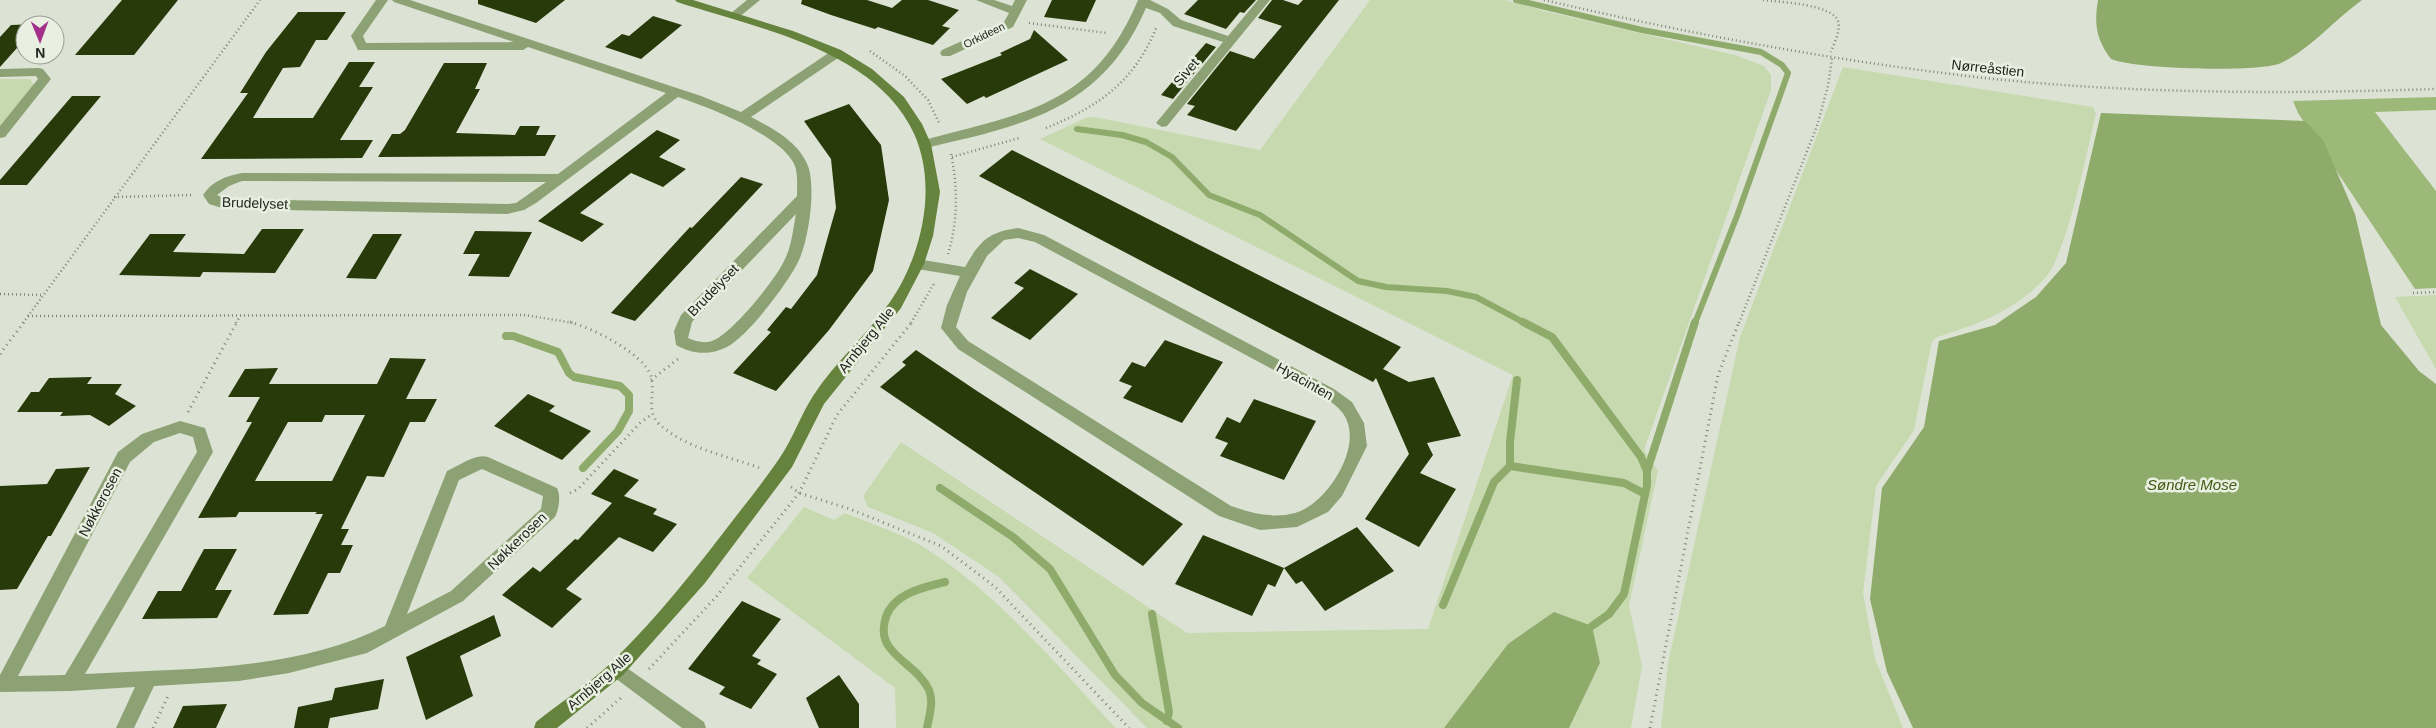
<svg xmlns="http://www.w3.org/2000/svg" width="2436" height="728" font-family="Arial,sans-serif">
	<rect width="100%" height="100%" fill="#dce3d4"/>
	<g fill="#c6d9af">
		<polygon points="1370,0 1505,0 1544,11 1735,55 1764,66 1771,75 1771,90 1644,450 1658,471 1629,605 1642,666 1631,728 1569,728 1600,663 1463,706 1444,728 1147,728 999,577 933,533 868,507 863,496 901,442 1187,633 1428,629 1513,375 1040,139 1088,117 1100,118 1260,150"/>
		<path d="M1843,67l250,40 3,7c-9,36 -29,140 -51,164 -30,33 -67,46 -108,59l-5,4 -18,89 -38,56 -13,107 12,66 28,69h-242l7,-65 72,-326z"/>
		<polygon points="0,79 30,79 35,87 0,128"/>
		<polygon points="2436,295 2436,369 2395,297"/>
		<path d="M804,507l30,13 11,-7c26,11 56,20 80,35 74,46 132,118 191,180h-220l-1,-40 -148,-110z"/>
	</g>
	<polygon fill="#9db979" points="2436,97 2436,110 2375,112 2436,191 2436,288 2415,289 2298,113 2293,101"/>
	<g fill="#8fab6b">
		<path d="M2098,0h264c-28,20 -50,48 -81,63 -22,10 -147,6 -170,-4 -15,-20 -17,-35 -13,-59z"/>
		<polygon points="2101,113 2305,121 2323,140 2355,214 2381,325 2419,371 2436,384 2436,728 1913,728 1887,672 1870,599 1882,488 1924,427 1939,341 1995,325 2036,297 2066,263"/>
		<polygon points="1554,612 1592,626 1600,663 1569,728 1444,728 1508,644"/>
	</g>
	<g fill="none" stroke-linecap="round" stroke-linejoin="round">
		<g stroke="#8fab6b" stroke-width="6">
			<polyline points="1516,0 1642,30 1761,52 1782,65 1788,73 1737,216 1695,323"/>
			<polyline points="1077,129 1122,135 1146,142 1172,157 1209,195 1260,215 1358,281 1386,287 1447,291 1476,297 1525,323"/>
		</g>
		<g stroke="#8fab6b" stroke-width="8">
			<polyline points="1523,322 1552,337 1641,457 1647,471 1647,485 1624,594 1609,614 1592,626"/>
			<polyline points="506,336 513,336 558,352 569,373 574,377 620,386 629,395 629,411 618,431 583,468"/>
			<polyline points="1510,466 1624,483 1645,494"/>
			<polyline points="1647,471 1695,322"/>
			<polyline points="940,488 1013,537 1050,569 1115,675 1142,703 1178,728"/>
			<polyline points="1443,605 1494,482 1510,466 1510,442 1517,380"/>
			<polyline points="1152,614 1169,712 1167,721"/>
			<path d="M927,728c2,-12 7,-26 2,-38 -8,-18 -28,-27 -39,-42 -5,-6 -7,-14 -6,-22 3,-31 36,-38 61,-44"/>
		</g>
	</g>
	<g fill="#283a0a" fill-rule="evenodd">
		<polygon points="122,0 178,0 134,55 75,55"/>
		<polygon points="478,0 565,0 536,23 478,4"/>
		<polygon points="802,0 867,0 892,8 902,0 928,0 959,10 942,26 950,28 933,45 878,27 875,29 831,15 801,4"/>
		<polygon points="1052,0 1096,0 1086,22 1044,17"/>
		<polygon points="1198,0 1256,0 1244,13 1240,12 1226,29 1184,14"/>
		<polygon points="1272,0 1283,0 1298,5 1303,0 1339,0 1236,131 1187,115 1195,106 1187,104 1230,51 1254,59 1282,26 1258,18"/>
		<polygon points="298,12 346,12 327,40 316,40 300,67 283,68 253,118 313,118 349,62 375,62 359,87 373,87 340,140 373,140 362,158 201,159 248,93 240,93 266,52"/>
		<polygon points="653,16 682,25 641,59 605,47 622,34 629,36"/>
		<polygon points="38,24 25,25 25,39 0,67 0,37 11,25"/>
		<polygon points="1034,30 1068,60 986,98 984,96 967,104 941,79 1002,55 1000,53 1030,39"/>
		<polygon points="1206,43 1216,47 1173,99 1161,95"/>
		<polygon points="444,63 487,63 475,89 480,89 456,133 515,135 520,126 540,126 536,135 556,135 545,156 378,157 392,134 400,134 405,130"/>
		<polygon points="72,96 101,96 27,185 0,185 0,180"/>
		<polygon points="849,104 881,145 889,200 873,271 829,330 776,391 733,373 771,332 767,330 786,307 791,309 817,275 836,208 831,159 804,121"/>
		<polygon points="657,130 680,140 659,157 686,169 663,187 631,173 580,213 604,224 582,242 538,221"/>
		<polygon points="1012,150 1401,347 1383,369 1409,382 1434,377 1461,436 1427,443 1433,455 1420,473 1456,489 1419,547 1365,519 1409,454 1376,378 1373,382 979,176"/>
		<polygon points="741,177 763,184 635,321 611,313 690,227 692,228"/>
		<polygon points="262,229 304,229 275,273 203,272 200,277 119,275 150,234 186,234 173,252 244,254"/>
		<polygon points="475,231 532,232 509,277 468,276 480,254 463,254"/>
		<polygon points="373,234 402,234 376,279 346,278"/>
		<polygon points="1030,269 1078,294 1030,340 991,318 1024,288 1014,283"/>
		<polygon points="1165,340 1223,362 1182,423 1123,398 1132,386 1119,381 1132,362 1145,367"/>
		<polygon points="916,350 977,391 1183,524 1143,566 880,387 906,365 902,362"/>
		<path d="M390,358l36,1 -20,40h31l-12,23h-15l-26,55 -17,-1 -26,53h8l-8,16h12l-13,28h-12l-20,41 -35,1 50,-101h-8l2,-2h-78l-3,5 -38,1 54,-96h-6l14,-25h-32l17,-28 33,-1 -9,16h108zM325,415h40l-33,66h-77l33,-59h34z"/>
		<polygon points="92,377 87,384 122,384 115,394 136,406 109,426 90,415 60,416 63,412 17,412 31,392 39,392 49,378"/>
		<polygon points="528,394 555,406 549,411 591,431 562,460 494,426"/>
		<polygon points="1254,399 1316,421 1284,480 1220,456 1228,443 1215,438 1227,417 1240,423"/>
		<polygon points="90,467 51,536 48,536 17,589 0,590 0,486 47,484 56,469"/>
		<polygon points="614,469 639,480 624,496 657,509 653,514 677,524 653,552 619,537 566,589 582,599 552,628 502,595 533,567 540,572 575,539 578,540 612,503 591,494"/>
		<polygon points="1357,527 1394,571 1325,611 1302,581 1296,584 1284,568"/>
		<polygon points="1203,535 1284,568 1275,587 1268,584 1252,616 1175,584"/>
		<polygon points="204,549 237,549 215,590 232,590 217,618 142,619 158,591 181,591"/>
		<polygon points="742,601 781,619 752,656 761,660 757,664 777,674 751,709 719,694 725,687 688,669"/>
		<polygon points="494,615 501,636 460,656 473,696 426,720 406,657"/>
		<polygon points="839,675 859,704 859,728 819,728 806,698"/>
		<polygon points="384,679 378,709 330,718 328,728 294,728 298,707 332,700 335,688"/>
		<polygon points="227,704 216,728 173,728 183,706"/>
	</g>
	<g fill="none" stroke-linecap="round" stroke-linejoin="round">
		<g stroke="#80847a" stroke-width="2.5" stroke-dasharray="1 3" stroke-linecap="butt">
			<path d="M1544,0c146,34 292,61 440,78 151,16 301,16 452,11"/>
			<path d="M1763,0c16,2 69,4 75,21 3,10 -4,22 -7,31"/>
			<polyline points="1029,23 1107,33"/>
			<polyline points="870,51 905,76 928,100 940,125"/>
			<path d="M1046,128c54,-22 89,-47 111,-102"/>
			<polyline points="952,157 1019,138"/>
			<polyline points="114,197 192,195"/>
			<path d="M948,254c10,-33 10,-66 3,-100"/>
			<polyline points="2413,293 2436,292"/>
			<polyline points="0,294 42,295"/>
			<polyline points="28,316 525,315 574,323"/>
			<polyline points="23,323 260,0"/>
			<polyline points="236,323 240,316"/>
			<polyline points="911,323 935,282"/>
			<polyline points="1739,323 1817,126 1828,86 1832,58"/>
		</g>
		<g stroke="#80847a" stroke-width="3" stroke-dasharray="1 4.5" stroke-linecap="butt">
			<path d="M570,322c22,6 73,31 81,54 5,16 -6,34 8,48 26,24 68,32 101,44"/>
			<polyline points="0,354 24,322"/>
			<polyline points="651,380 678,359"/>
			<polyline points="188,412 237,322"/>
			<polyline points="791,487 799,493 850,509 941,546 994,586 1129,728"/>
			<polyline points="570,493 578,489 640,423 652,414"/>
			<polyline points="649,669 716,597 799,493 837,415 912,322"/>
			<polyline points="153,728 168,696"/>
			<polyline points="587,728 622,697"/>
			<polyline points="1650,728 1718,375 1739,322"/>
		</g>
		<g fill="#8da274" fill-rule="evenodd">
			<path d="M376,0h12l-25,36 3,7 148,-1 -120,-40 -2,-2h18l291,96 40,16 92,-62h8l2,3 -2,3 -90,61c21,11 48,25 57,49 8,22 1,72 -9,94 -10,22 -51,76 -72,87 -18,9 -35,7 -51,-2l-2,-14 7,-16 116,-119c0,-10 1,-21 -2,-30 -12,-31 -88,-59 -117,-69l-142,106 -12,7 -17,4 -282,-5 -16,-5 -6,-9c9,-14 23,-19 39,-22l316,1 108,-81 -138,-46 -5,3h-165l-7,-14zM242,181l304,1 -30,21 -9,1 -282,-5 -8,-4 12,-9zM796,214c-3,15 -4,31 -11,45 -8,19 -52,73 -71,81 -8,4 -17,2 -26,-2l4,-16z"/>
			<polygon points="747,0 760,0 738,18 730,18 728,16 730,14"/>
			<polygon points="976,0 994,0 1012,6 1015,0 1027,0 1013,27 950,56 942,56 940,53 942,50 1004,22 1009,13"/>
			<path d="M1138,0h12l18,9 13,11 47,16 30,-36h12l-103,126 -5,1 -6,-4 67,-81 -50,-16 -13,-13 -14,-5c-44,102 -122,117 -221,140l-5,-1 -1,-3 1,-3c102,-28 173,-33 218,-141z"/>
			<polygon points="39,68 43,69 51,79 5,137 0,138 0,126 38,79 36,76 0,77 0,69"/>
			<path d="M1018,228l26,7 290,154 18,13 12,21 3,23 -25,50 -14,16 -31,15 -37,3 -41,-14 -261,-167 -17,-21 6,-23 13,-29 -43,-7 -7,-5 7,-5 48,8c15,-26 23,-35 53,-39zM1018,238l17,4 289,155c10,7 19,13 23,24 13,31 -22,84 -52,92 -23,6 -43,0 -64,-7l-263,-165 -12,-14 11,-35 20,-36 17,-16z"/>
			<path d="M180,421l25,7 8,24 -128,222c99,-6 210,-2 300,-48l62,-155c12,-5 28,-18 41,-14l69,31c4,8 2,21 -2,29l-92,84 -96,52 -78,20 -50,8 -85,5 -20,42h-18l19,-41 -65,4 -70,1v-17l118,-223 24,-18zM180,433l13,4 4,15 -132,223 -47,1 112,-214 24,-20zM482,469l61,27 -2,13 -90,82 -44,23 52,-134z"/>
			<polygon points="617,661 704,722 706,728 682,728 611,675 608,669 611,663"/>
		</g>
		<path fill="#65833c" fill-rule="evenodd" d="M675,0h18l100,31 48,19 31,19 32,28 18,27 9,20 9,48 -7,44 -9,28 -23,44 -77,96 -32,63 -87,116 -82,92 -66,53h-23l2,-6c25,-20 53,-38 76,-60 46,-45 86,-96 125,-147 14,-18 29,-37 42,-56 14,-20 21,-43 34,-63 22,-34 54,-61 77,-94 34,-49 50,-125 19,-178 -42,-76 -156,-97 -232,-122z"/>
	</g>
	<g text-anchor="middle" stroke-width="5" stroke-linejoin="round" paint-order="stroke">
		<g font-size="11" fill="#232520" stroke="#e9f0e1">
			<text transform="translate(984 35) rotate(-26)" y="4">Orkideen</text>
		</g>
		<g font-size="14" fill="#232520" stroke="#e9f0e1">
			<text transform="translate(1988 68) rotate(6)" y="5">Nørreåstien</text>
			<text transform="translate(1186 72) rotate(-50)" y="5">Sivet</text>
			<text transform="translate(255 203) rotate(2)" y="5">Brudelyset</text>
			<text transform="translate(713 290) rotate(-46)" y="5">Brudelyset</text>
			<text transform="translate(866 340) rotate(-51)" y="5">Arnbjerg Alle</text>
			<text transform="translate(1305 381) rotate(29)" y="5">Hyacinten</text>
			<text transform="translate(100 502) rotate(-62)" y="5">Nøkkerosen</text>
			<text transform="translate(517 541) rotate(-44)" y="5">Nøkkerosen</text>
			<text transform="translate(599 681) rotate(-41)" y="5">Arnbjerg Alle</text>
		</g>
		<g font-size="15" font-style="italic" fill="#405a15" stroke="#e9f0e1">
			<text x="2192" y="490">Søndre Mose</text>
		</g>
	</g>
	<g transform="translate(40 40) rotate(179)"><circle r="24" fill="#e9f0e1" stroke="#9a9f94"/>
	<path d="M0-4L9 19L0 12L-9 19Z" fill="#a22f89"/>
	<text y="-8" font-size="14" font-weight="bold" text-anchor="middle" fill="#232520">N</text>
	</g>
</svg>
